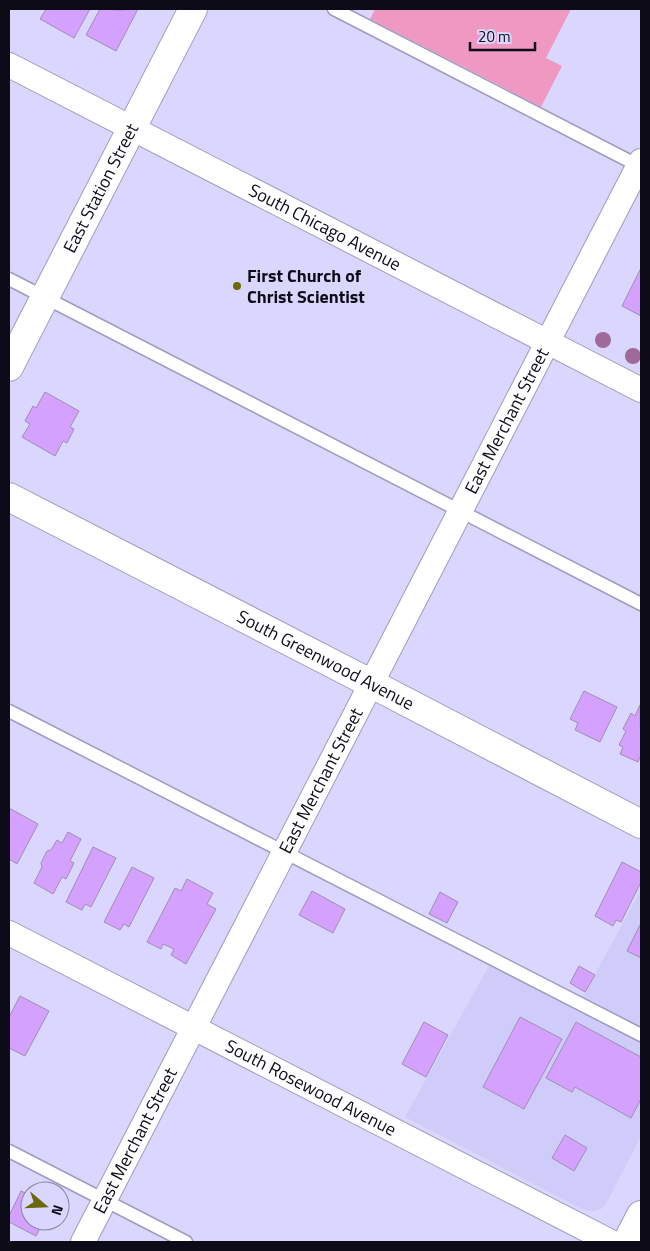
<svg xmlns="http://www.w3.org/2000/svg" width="650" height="1251" font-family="'Titillium Web',sans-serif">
	<rect width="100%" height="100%" fill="#dad6fd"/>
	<polygon fill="#d0ccfa" points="641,890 641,1136 606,1204 601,1209 595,1211 590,1211 582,1209 405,1117 496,953 581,1000"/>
	<polygon fill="#ee98c2" points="375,9 571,9 546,58 562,66 541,107 370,19"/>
	<g fill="#d5a1ff" stroke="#a18eb0">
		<polygon points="46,9 90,9 74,38 40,19"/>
		<polygon points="100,9 120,10 138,9 116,51 86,35"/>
		<polygon points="641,268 641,316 622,306"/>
		<polygon points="45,392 79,411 70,427 74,429 67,443 63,441 55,456 22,437 30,424 25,421 33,406 36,408"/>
		<polygon points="584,691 617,707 600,742 575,730 578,723 570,719"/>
		<polygon points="640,705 641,758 640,757 638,762 620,754 623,747 619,745 626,731 623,729 631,713 635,716"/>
		<polygon points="9,808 38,824 17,864 9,859"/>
		<polygon points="68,832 81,839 70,861 74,863 66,879 62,877 53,894 34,883 42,867 41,863 47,851 51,850 57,840 62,843"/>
		<polygon points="93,847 116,858 91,907 85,904 82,910 66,902"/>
		<polygon points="622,862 641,872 641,882 621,922 616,920 613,926 595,916"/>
		<polygon points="132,867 154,878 129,927 124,924 120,930 104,922"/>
		<polygon points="187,879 213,893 207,904 216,909 186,964 171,955 174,949 163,944 161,949 147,942 175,888 181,891"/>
		<polygon points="312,891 345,909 333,933 299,915"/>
		<polygon points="440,892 458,902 447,923 429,914"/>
		<polygon points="641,923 641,958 627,951"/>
		<polygon points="579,966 595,975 585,992 570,983"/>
		<polygon points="20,996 49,1011 25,1056 9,1048 9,1017"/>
		<polygon points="520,1017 562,1039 524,1109 483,1087"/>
		<polygon points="424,1022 448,1035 426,1077 402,1064"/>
		<polygon points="576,1022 641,1057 641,1099 631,1118 575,1087 572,1092 546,1078"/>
		<polygon points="565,1135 587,1148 574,1171 552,1158"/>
		<polygon points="21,1191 30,1195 30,1221 47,1221 44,1227 41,1226 36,1236 9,1222 9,1216"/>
	</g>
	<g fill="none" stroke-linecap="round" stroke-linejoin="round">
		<defs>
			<g id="lane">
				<polyline points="334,9 641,167"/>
				<polyline points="9,279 641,604"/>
				<polyline points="9,711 641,1035"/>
				<polyline points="9,1151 186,1242"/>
			</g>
			<g id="street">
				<path id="s1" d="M9,65l632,325"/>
				<path id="s2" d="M9,933l602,309"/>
				<path id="s3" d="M83,1242l558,-1081"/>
			</g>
			<g id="secondary">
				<path id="s4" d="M9,367l184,-358"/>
				<path id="s5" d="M9,497l363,187 269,140"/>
			</g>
			<polyline id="primary" points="627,1242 641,1215"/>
		</defs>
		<use href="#lane" stroke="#9e9bbf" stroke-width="15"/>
		<use href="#street" stroke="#9e9bbf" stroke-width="26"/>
		<use href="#secondary" stroke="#9e9bbf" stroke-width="30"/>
		<use href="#primary" stroke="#9e9bbf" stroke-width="30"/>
		<use href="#lane" stroke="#fff" stroke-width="12"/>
		<use href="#street" stroke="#fff" stroke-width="24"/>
		<use href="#secondary" stroke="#fff" stroke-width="28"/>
		<use href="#primary" stroke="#fff" stroke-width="28"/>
	</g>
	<g fill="#9f6a9a">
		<circle cx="603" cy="340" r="8"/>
		<circle cx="633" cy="356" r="8"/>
	</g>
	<circle fill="#6a6905" stroke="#dad6fd" stroke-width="2" cx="237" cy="286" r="5"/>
	<g text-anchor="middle" stroke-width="5" stroke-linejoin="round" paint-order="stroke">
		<g font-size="18" fill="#0d0b17" stroke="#dad6fd">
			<text dy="6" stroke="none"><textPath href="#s4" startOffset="201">East Station Street</textPath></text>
			<text dy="6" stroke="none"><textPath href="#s1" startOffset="355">South Chicago Avenue</textPath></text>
			<text dy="6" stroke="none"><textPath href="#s3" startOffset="924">East Merchant Street</textPath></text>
			<text dy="6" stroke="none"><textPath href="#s5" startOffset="356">South Greenwood Avenue</textPath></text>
			<text dy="6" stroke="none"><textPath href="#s3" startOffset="519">East Merchant Street</textPath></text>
			<text dy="6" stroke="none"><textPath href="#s2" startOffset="339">South Rosewood Avenue</textPath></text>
			<text dy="6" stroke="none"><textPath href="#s3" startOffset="114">East Merchant Street</textPath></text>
		</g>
		<g font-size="18" font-weight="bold" fill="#0d0b17" stroke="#dad6fd" text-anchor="start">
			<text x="247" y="282">First Church of<tspan x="247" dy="21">Christ Scientist</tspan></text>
		</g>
	</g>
	<rect width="650" height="1251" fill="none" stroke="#0d0b17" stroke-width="20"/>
	<g transform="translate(45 1206) rotate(109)"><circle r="24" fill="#dad6fd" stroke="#8885a1"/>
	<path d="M0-4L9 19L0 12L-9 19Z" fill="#6a6905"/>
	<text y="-8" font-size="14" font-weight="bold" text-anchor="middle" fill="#0d0b17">N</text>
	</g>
	<path d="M470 42v8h65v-8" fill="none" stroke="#0d0b17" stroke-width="2.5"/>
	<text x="478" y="42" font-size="15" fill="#0d0b17" stroke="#dad6fd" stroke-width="4" paint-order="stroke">20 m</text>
</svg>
